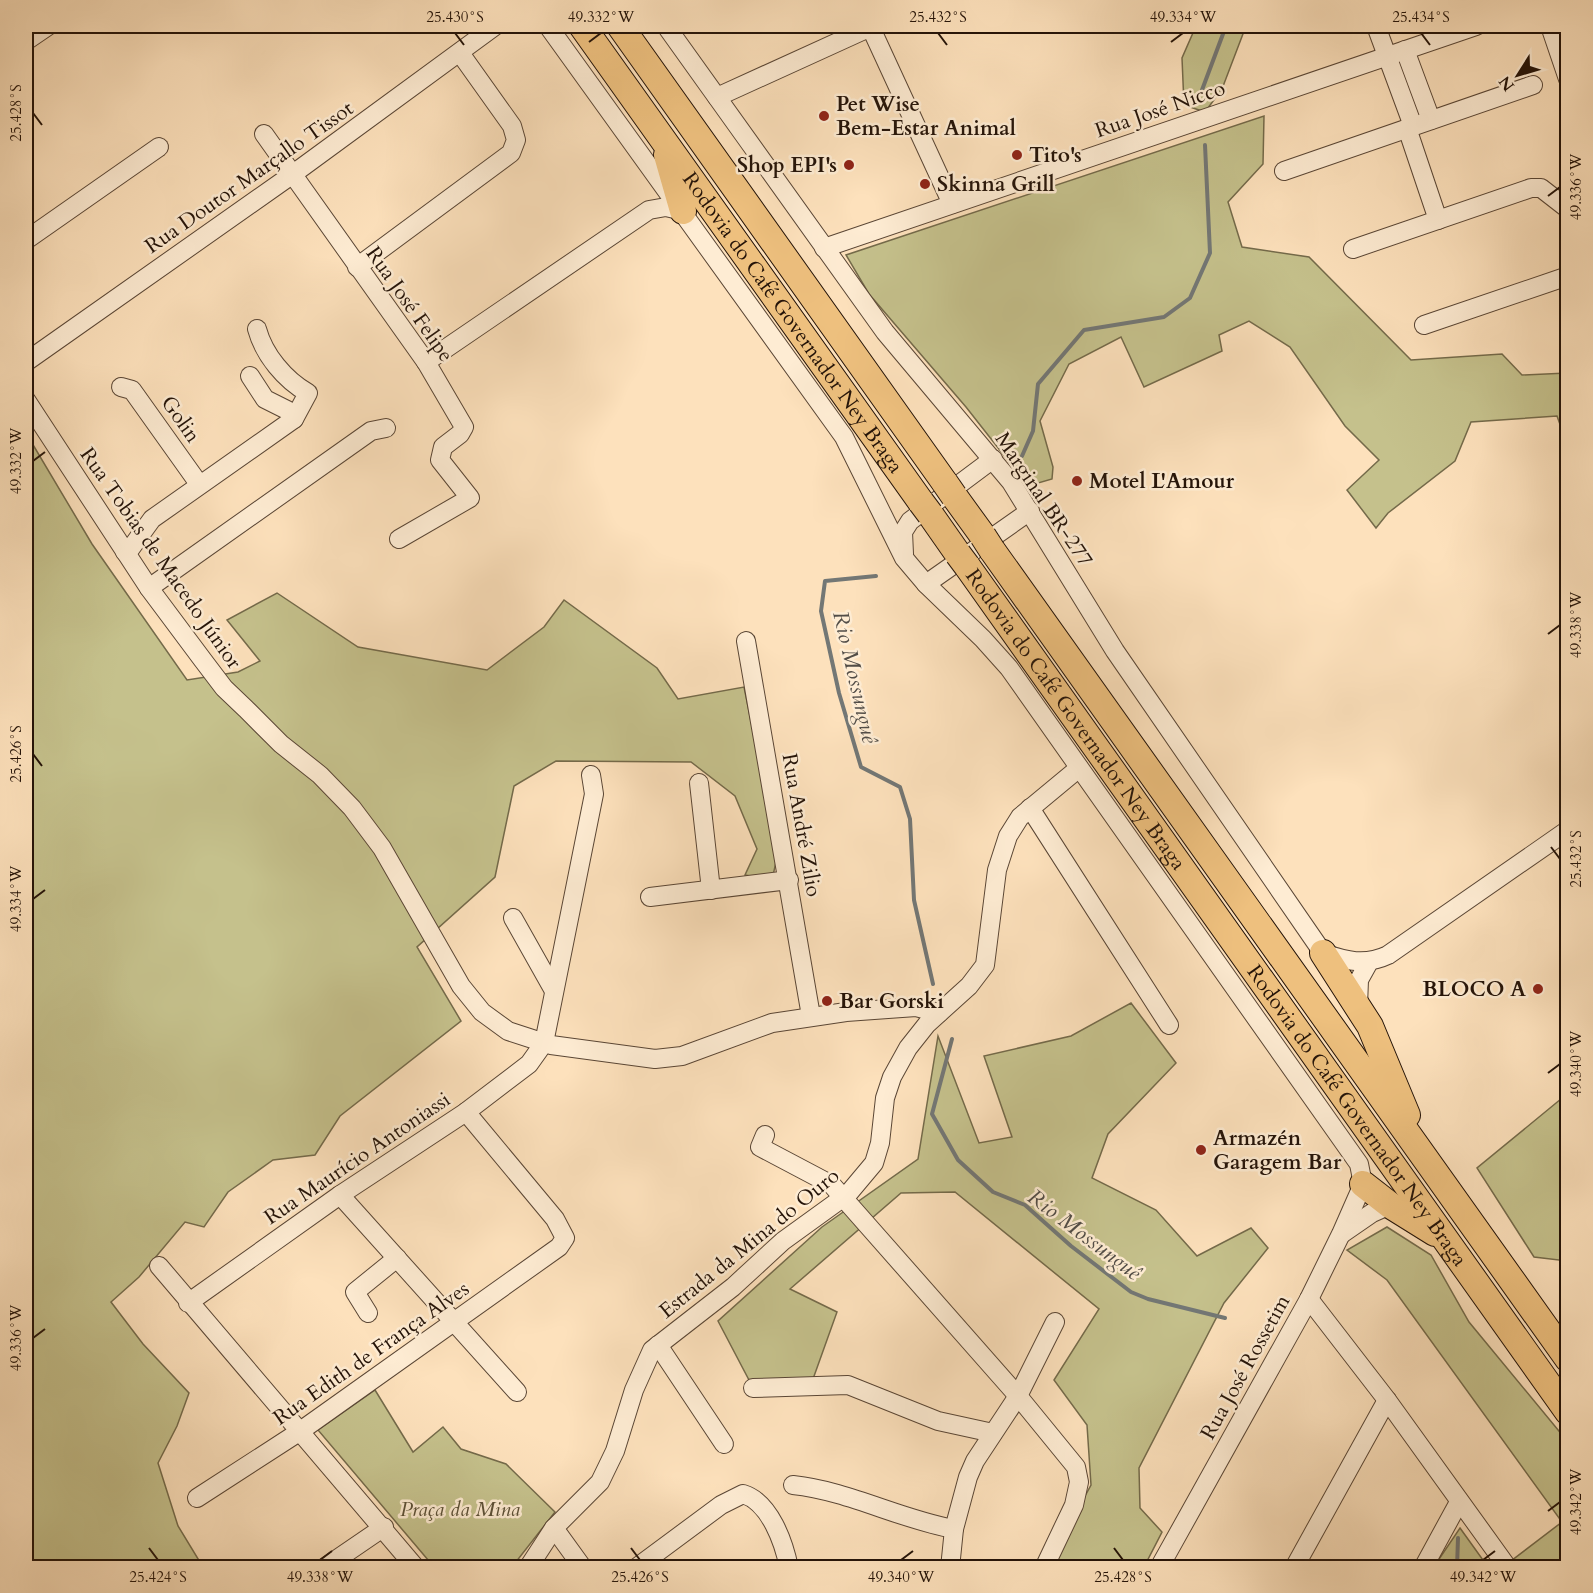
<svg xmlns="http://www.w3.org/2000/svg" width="1593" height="1593" font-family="Cardo,serif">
	<rect width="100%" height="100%" fill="#fde1bc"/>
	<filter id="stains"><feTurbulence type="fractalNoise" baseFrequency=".00333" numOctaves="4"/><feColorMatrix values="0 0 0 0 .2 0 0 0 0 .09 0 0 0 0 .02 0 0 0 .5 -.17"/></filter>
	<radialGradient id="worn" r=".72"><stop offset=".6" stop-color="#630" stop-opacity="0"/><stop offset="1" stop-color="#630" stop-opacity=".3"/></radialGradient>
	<g fill="#c5c18c" stroke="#746a4a" stroke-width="1.5">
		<polygon points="1196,26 1246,26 1222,89 1205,112 1184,105 1182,58"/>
		<polygon points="1264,116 1263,164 1228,202 1242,247 1309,257 1411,360 1502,354 1522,375 1567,373 1567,444 1557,416 1471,422 1455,461 1388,513 1376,528 1347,490 1379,460 1345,426 1290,347 1249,321 1219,335 1222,351 1144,387 1121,337 1069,364 1040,421 1053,467 1052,479 1028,486 966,407 869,294 846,255"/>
		<polygon points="26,433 92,544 187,680 238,672 260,661 227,620 277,593 358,647 487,670 544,627 564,600 657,668 678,699 744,687 778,853 772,880 745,875 757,849 735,796 691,762 556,761 514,786 495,877 417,947 461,1021 340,1116 315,1155 273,1160 228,1192 204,1227 185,1222 139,1277 111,1302 143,1344 189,1393 177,1426 158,1463 178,1526 203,1567 26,1567 26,1540 29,1521 26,1518"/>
		<polygon points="1131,1003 1176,1063 1108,1134 1092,1178 1156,1210 1197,1256 1251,1228 1268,1248 1224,1303 1139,1468 1140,1508 1162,1532 1144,1567 1046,1567 1091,1485 1087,1425 1054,1380 1099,1309 955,1192 901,1193 790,1289 837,1312 813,1379 749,1380 718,1321 822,1227 918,1159 938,1036 979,1143 1012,1137 984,1056 1071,1036"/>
		<polygon points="1567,1094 1567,1261 1534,1257 1477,1168"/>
		<polygon points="1387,1227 1431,1255 1469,1322 1568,1442 1567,1567 1515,1567 1511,1561 1562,1522 1387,1280 1347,1250"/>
		<polygon points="375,1390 413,1452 443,1427 461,1449 506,1464 555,1512 512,1567 434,1567 318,1430"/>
		<polygon points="1460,1528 1488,1567 1433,1568"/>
	</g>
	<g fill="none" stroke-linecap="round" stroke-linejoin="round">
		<g stroke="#737775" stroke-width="4">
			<polyline points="1202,90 1226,26"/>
			<polyline points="1022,456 1033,431 1038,384 1084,330 1164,317 1190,298 1210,253 1205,145"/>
			<polyline points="876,576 825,581 821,611 839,693 861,767 900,787 910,819 914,900 933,984"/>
			<polyline points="952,1039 932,1114 958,1160 993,1192 1025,1205 1071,1246 1131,1292 1148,1299 1225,1318"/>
			<polyline points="1457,1568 1458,1538"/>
		</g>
		<defs>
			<g id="minor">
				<polyline points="548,26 844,437 904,558 926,584 983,639 1009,668 1359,1164 1363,1184 1341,1234 1309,1299 1159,1568"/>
				<path d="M666,26l219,306 126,150 104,169 208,302c23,8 42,13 65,2l180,-125"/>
				<polyline points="870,26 952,204"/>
				<polyline points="1376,26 1413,126"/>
				<polyline points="1550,26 1568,79"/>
				<polyline points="26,41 48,26"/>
				<polyline points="1405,50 1431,120"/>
				<polyline points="717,97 873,26"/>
				<polyline points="1407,128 1438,220"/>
				<polyline points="264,134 426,362 464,427 460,434 443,447 440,460 470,498 399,539"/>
				<polyline points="1284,171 1533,85"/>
				<polyline points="26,240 159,147"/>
				<polyline points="824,248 1476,26"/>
				<polyline points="1353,249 1531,188 1541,188 1568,209"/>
				<polyline points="357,267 511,153 516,140 512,126 460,53"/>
				<polyline points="1424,325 1568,276"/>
				<polyline points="26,362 293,174 495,26"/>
				<polyline points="426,362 649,210 666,207 683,211"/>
				<polyline points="250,376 265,399 287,410 294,419"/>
				<polyline points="121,387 132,390 199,484"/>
				<polyline points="26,400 149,588 202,659 224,688 246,709 281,744 320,775 352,808 382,848 461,986 482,1012 508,1031 551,1045 655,1059 682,1056 772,1023 846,1012 916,1007 939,1013"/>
				<path d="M125,552l6,-4 21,-29 142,-100 14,-26c-23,-13 -44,-38 -51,-64"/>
				<polyline points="904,554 903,532 910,521 993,459"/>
				<polyline points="926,584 1030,511"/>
				<polyline points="149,588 371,431 386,428"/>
				<polyline points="746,641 811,1016"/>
				<polyline points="699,783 711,890"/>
				<polyline points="1030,808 1169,1025"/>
				<polyline points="650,897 789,880"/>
				<polyline points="513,918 553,989"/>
				<polyline points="1358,1006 1359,980 1369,962"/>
				<polyline points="765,1135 760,1147 832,1185 1018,1396 1076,1467 1079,1482 1074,1505 1044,1568"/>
				<polyline points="340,1195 517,1392"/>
				<polyline points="1343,1233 1372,1213 1390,1205"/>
				<polyline points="159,1266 416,1568"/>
				<polyline points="1309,1299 1387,1400 1508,1568"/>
				<polyline points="188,1303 340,1195 466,1112 529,1064 544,1043 594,794 591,775"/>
				<polyline points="368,1313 355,1292 397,1258"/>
				<polyline points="658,1345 724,1444"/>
				<polyline points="753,1388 848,1385 938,1421 993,1433"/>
				<path d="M793,1485c56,6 106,34 161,44"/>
				<polyline points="197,1498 299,1432 559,1247 565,1238 555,1219 466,1112"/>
				<polyline points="554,1528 583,1568"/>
				<polyline points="324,1568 384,1527"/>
				<polyline points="528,1568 554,1528 600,1482 615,1451 634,1390 652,1350 733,1287 783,1241 848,1194 874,1163 880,1143 885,1098 892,1077 908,1048 927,1024 969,986 985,965 997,870 1008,836 1020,817 1079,768"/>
				<path d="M636,1568l85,-63 22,-11c27,8 41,49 46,74"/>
				<polyline points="950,1568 954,1529 968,1477 975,1461 1018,1396 1055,1322"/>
				<polyline points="1294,1568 1387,1400"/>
				<polyline points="1423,1568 1459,1502"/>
			</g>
			<g id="highway">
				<path id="s1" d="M582,26l339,476"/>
				<polyline points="620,26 945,483"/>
				<polyline points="667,155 683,211"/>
				<polyline points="954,496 983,536"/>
				<polyline points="930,514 958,554"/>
				<polyline points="992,550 1568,1359"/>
				<path id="s2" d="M967,566l601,846"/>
				<polyline points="1323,953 1370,1026 1407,1115"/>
				<polyline points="1363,1184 1390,1205 1435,1233"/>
			</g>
		</defs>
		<use href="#minor" stroke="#5a4635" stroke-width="20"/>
		<use href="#highway" stroke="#241308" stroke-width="28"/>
		<use href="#minor" stroke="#feecd3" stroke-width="18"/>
		<use href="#highway" stroke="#eec07e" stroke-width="26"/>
		<defs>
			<g id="highway-bridge">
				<polyline points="945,483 954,496"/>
				<polyline points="921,502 930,514"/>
				<polyline points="983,536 992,550"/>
				<polyline points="958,554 967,566"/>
			</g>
		</defs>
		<use href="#highway-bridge" stroke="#241308" stroke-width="28" stroke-linecap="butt"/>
		<use href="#highway-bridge" stroke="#eec07e" stroke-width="26"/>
	</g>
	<path fill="none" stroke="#241308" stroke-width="2" d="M455,33l9,12M938,33l9,12M1421,33l9,12M589,42l12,-9M1171,42l12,-9M33,113l9,12M1548,196l12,-9M33,461l12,-9M1548,634l12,-9M33,754l9,12M1551,847l9,12M33,899l12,-9M1548,1073l12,-9M33,1338l12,-9M1548,1511l12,-9M149,1548l9,12M631,1548l9,12M1114,1548l9,12M320,1560l12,-9M901,1560l12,-9M1483,1560l12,-9"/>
	<g fill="#8f2418" stroke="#feecd3" stroke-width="2">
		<circle cx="824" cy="116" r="6"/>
		<circle cx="1017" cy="155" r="6"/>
		<circle cx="849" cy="165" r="6"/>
		<circle cx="925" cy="184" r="6"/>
		<circle cx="1077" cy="481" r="6"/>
		<circle cx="1538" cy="989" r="6"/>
		<circle cx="827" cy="1001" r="6"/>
		<circle cx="1201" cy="1150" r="6"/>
	</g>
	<g text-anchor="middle" stroke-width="5" stroke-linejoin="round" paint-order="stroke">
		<g font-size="21" font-weight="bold" fill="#241308" stroke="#feecd3" text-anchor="start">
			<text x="836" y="111">Pet Wise<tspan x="836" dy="24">Bem-Estar Animal</tspan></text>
			<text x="1029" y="162">Tito's</text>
			<text x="837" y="172" text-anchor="end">Shop EPI's</text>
			<text x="937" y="191">Skinna Grill</text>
			<text x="1089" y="488">Motel L'Amour</text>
			<text x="1526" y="996" text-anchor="end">BLOCO A</text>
			<text x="839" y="1008">Bar Gorski</text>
			<text x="1213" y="1145">Armazén<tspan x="1213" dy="24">Garagem Bar</tspan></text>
		</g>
		<g font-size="21" fill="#241308" stroke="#feecd3">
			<text transform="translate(1160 109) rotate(-19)" y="7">Rua José Nicco</text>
			<text transform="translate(249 177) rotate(-35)" y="7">Rua Doutor Marçallo Tissot</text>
			<text transform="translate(410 304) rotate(55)" y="7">Rua José Felipe</text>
			<text dy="7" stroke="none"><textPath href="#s1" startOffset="364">Rodovia do Café Governador Ney Braga</textPath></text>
			<text transform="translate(181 419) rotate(55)" y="7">Golin</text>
			<text transform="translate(1044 499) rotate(56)" y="7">Marginal BR-277</text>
			<text transform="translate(161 558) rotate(55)" y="7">Rua Tobias de Macedo Júnior</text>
			<text dy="7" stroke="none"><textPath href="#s2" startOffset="188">Rodovia do Café Governador Ney Braga</textPath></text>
			<text transform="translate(802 825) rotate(80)" y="7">Rua André Zilio</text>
			<text dy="7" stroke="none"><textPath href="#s2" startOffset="674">Rodovia do Café Governador Ney Braga</textPath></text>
			<text transform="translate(357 1158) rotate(-34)" y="7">Rua Maurício Antoniassi</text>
			<text transform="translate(749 1243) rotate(-39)" y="7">Estrada da Mina do Ouro</text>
			<text transform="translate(371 1353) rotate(-35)" y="7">Rua Edith de França Alves</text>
			<text transform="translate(1245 1367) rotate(-61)" y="7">Rua José Rossetim</text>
		</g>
		<g font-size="21" font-style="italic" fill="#5c5036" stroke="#feecd3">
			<text x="460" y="1516">Praça da Mina</text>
		</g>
		<g font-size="22" font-style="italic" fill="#524d47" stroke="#feecd3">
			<text transform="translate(856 677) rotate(77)" y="8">Rio Mossunguê</text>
			<text transform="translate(1085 1234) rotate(37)" y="8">Rio Mossunguê</text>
		</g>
	</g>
	<rect width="1593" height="1593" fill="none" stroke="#fde1bc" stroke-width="66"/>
	<g transform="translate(1518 75) rotate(233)" stroke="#feecd3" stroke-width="4.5" paint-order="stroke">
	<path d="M0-4.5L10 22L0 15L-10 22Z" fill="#241308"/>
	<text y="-9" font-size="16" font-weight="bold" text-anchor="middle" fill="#241308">N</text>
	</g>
	<rect x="33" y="33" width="1527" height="1527" fill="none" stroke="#241308" stroke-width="2"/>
	<g font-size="15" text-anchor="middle" fill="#241308">
		<text x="455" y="22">25.430°S</text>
		<text x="601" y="22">49.332°W</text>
		<text x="938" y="22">25.432°S</text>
		<text x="1183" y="22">49.334°W</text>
		<text x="1421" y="22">25.434°S</text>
		<text transform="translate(16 113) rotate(-90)" y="5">25.428°S</text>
		<text transform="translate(1576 187) rotate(-90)" y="5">49.336°W</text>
		<text transform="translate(16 461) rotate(-90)" y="5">49.332°W</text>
		<text transform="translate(1576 625) rotate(-90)" y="5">49.338°W</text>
		<text transform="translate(16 754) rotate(-90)" y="5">25.426°S</text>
		<text transform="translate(1576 859) rotate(-90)" y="5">25.432°S</text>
		<text transform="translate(16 899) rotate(-90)" y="5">49.334°W</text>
		<text transform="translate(1576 1064) rotate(-90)" y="5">49.340°W</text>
		<text transform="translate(16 1338) rotate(-90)" y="5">49.336°W</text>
		<text transform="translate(1576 1502) rotate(-90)" y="5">49.342°W</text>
		<text x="158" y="1582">25.424°S</text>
		<text x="320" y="1582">49.338°W</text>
		<text x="640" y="1582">25.426°S</text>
		<text x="901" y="1582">49.340°W</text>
		<text x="1123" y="1582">25.428°S</text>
		<text x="1483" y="1582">49.342°W</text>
	</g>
	<rect width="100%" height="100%" filter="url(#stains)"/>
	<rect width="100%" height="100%" fill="url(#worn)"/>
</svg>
